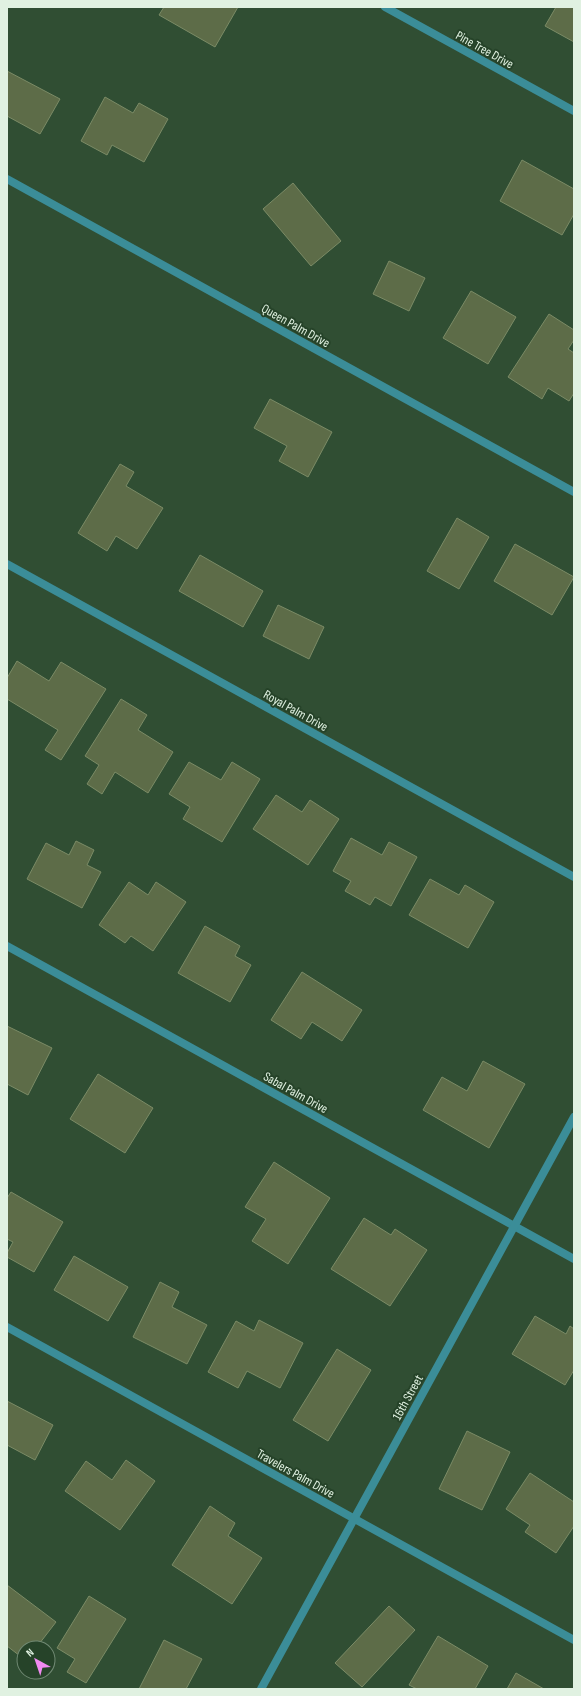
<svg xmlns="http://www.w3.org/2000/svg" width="581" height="1696" font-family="'Sofia Sans Condensed',sans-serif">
	<rect width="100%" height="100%" fill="#304e33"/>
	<g fill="#5d6c48" stroke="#7b8b66">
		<polygon points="164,7 238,7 215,47 159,15"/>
		<polygon points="556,7 574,7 574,42 545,26"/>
		<polygon points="7,71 60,99 40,134 7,116"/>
		<polygon points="105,97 133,113 139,103 168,119 144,162 112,145 107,155 81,141"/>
		<polygon points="522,160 574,189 574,214 562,235 500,201"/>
		<polygon points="293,183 341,241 311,266 263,209"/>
		<polygon points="389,261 425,278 409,311 373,294"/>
		<polygon points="471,291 516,317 488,364 443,338"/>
		<polygon points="549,314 574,330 574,340 568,349 574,353 574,393 569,401 548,388 542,399 508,377"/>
		<polygon points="270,399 332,432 308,477 279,461 287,446 254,428"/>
		<polygon points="120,464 134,472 126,486 163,508 137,549 116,536 107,551 78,533"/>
		<polygon points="457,518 489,537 459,589 427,571"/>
		<polygon points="515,544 574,577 552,615 494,581"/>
		<polygon points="200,555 263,591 243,627 179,591"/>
		<polygon points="278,605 324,627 309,659 263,636"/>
		<polygon points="17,661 49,681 61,662 106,689 61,760 45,750 58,730 7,699 7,678"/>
		<polygon points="121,699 147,715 138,730 173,752 148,793 115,772 102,794 87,784 99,765 85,756"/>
		<polygon points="189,762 221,780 232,762 260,779 222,842 183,819 190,807 169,794"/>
		<polygon points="276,795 302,812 310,800 339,819 308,865 253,829"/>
		<polygon points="351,838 382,855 389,842 417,857 391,906 375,897 370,905 345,891 351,881 333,871"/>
		<polygon points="76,841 94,850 87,865 101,872 82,908 27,879 46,843 69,855"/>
		<polygon points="430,879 459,895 465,885 494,902 468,948 409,915"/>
		<polygon points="129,882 148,895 156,882 186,902 153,951 131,936 125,943 99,925"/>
		<polygon points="205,926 240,946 235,956 251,965 230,1002 178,973"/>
		<polygon points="302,972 362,1010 342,1041 312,1022 301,1039 271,1020"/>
		<polygon points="7,1026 52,1048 28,1095 7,1084"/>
		<polygon points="483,1061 525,1084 489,1148 423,1110 442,1077 467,1091"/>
		<polygon points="98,1074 153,1108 125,1153 70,1119"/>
		<polygon points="274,1162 330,1198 288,1264 252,1241 266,1219 245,1207"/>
		<polygon points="11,1192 63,1222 34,1272 7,1257 7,1253 13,1242 7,1239 7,1198"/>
		<polygon points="364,1218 391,1235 395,1229 427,1250 390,1306 331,1269"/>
		<polygon points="74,1256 128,1287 108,1321 54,1290"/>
		<polygon points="160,1282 179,1292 172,1307 207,1325 187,1364 133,1337"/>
		<polygon points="535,1316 566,1334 570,1326 574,1329 574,1370 565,1385 512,1354"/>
		<polygon points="259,1320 303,1343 280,1388 247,1371 238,1388 208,1372 236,1321 254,1331"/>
		<polygon points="337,1349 371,1370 328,1441 293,1420"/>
		<polygon points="7,1401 53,1425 35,1460 7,1445"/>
		<polygon points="467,1431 510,1452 482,1510 439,1489"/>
		<polygon points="126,1460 155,1481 120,1530 65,1491 86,1461 112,1480"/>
		<polygon points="530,1473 574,1502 574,1526 556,1553 525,1532 530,1525 506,1509"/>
		<polygon points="210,1506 235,1523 228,1536 262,1558 232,1604 172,1565"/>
		<polygon points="7,1585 56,1622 36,1648 24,1648 24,1659 7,1646"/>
		<polygon points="89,1596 126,1619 86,1683 67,1672 75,1659 57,1648"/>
		<polygon points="389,1606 415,1630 362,1687 335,1663"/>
		<polygon points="438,1636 488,1666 475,1689 417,1689 409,1685"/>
		<polygon points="164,1640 202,1659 186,1689 139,1689"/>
		<polygon points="516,1673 544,1689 507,1689"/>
	</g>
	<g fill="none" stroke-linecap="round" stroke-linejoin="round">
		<g stroke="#3b8d98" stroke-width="8">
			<polyline points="385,7 574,111"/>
			<polyline points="7,179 574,492"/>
			<polyline points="7,564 574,877"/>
			<polyline points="7,946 574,1259"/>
			<polyline points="7,1327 574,1640"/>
			<polyline points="261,1689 574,1117"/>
		</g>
	</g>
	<g text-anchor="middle" stroke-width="4" stroke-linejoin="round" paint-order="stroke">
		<g font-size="13" fill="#e0f1e1" stroke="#264329">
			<text transform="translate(485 49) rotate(29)" y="5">Pine Tree Drive</text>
			<text transform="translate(296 325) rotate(29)" y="5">Queen Palm Drive</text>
			<text transform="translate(296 710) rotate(29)" y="5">Royal Palm Drive</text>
			<text transform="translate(296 1092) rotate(29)" y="5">Sabal Palm Drive</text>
			<text transform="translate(407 1397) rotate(-61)" y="5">16th Street</text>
			<text transform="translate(296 1473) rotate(29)" y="5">Travelers Palm Drive</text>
		</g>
	</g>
	<rect width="581" height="1696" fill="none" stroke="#e0f1e1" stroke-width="16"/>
	<g transform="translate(36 1660) rotate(320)"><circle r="19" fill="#264329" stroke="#708973"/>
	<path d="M0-3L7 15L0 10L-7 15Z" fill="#f28af2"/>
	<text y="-6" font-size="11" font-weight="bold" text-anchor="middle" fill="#e0f1e1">N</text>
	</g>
</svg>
